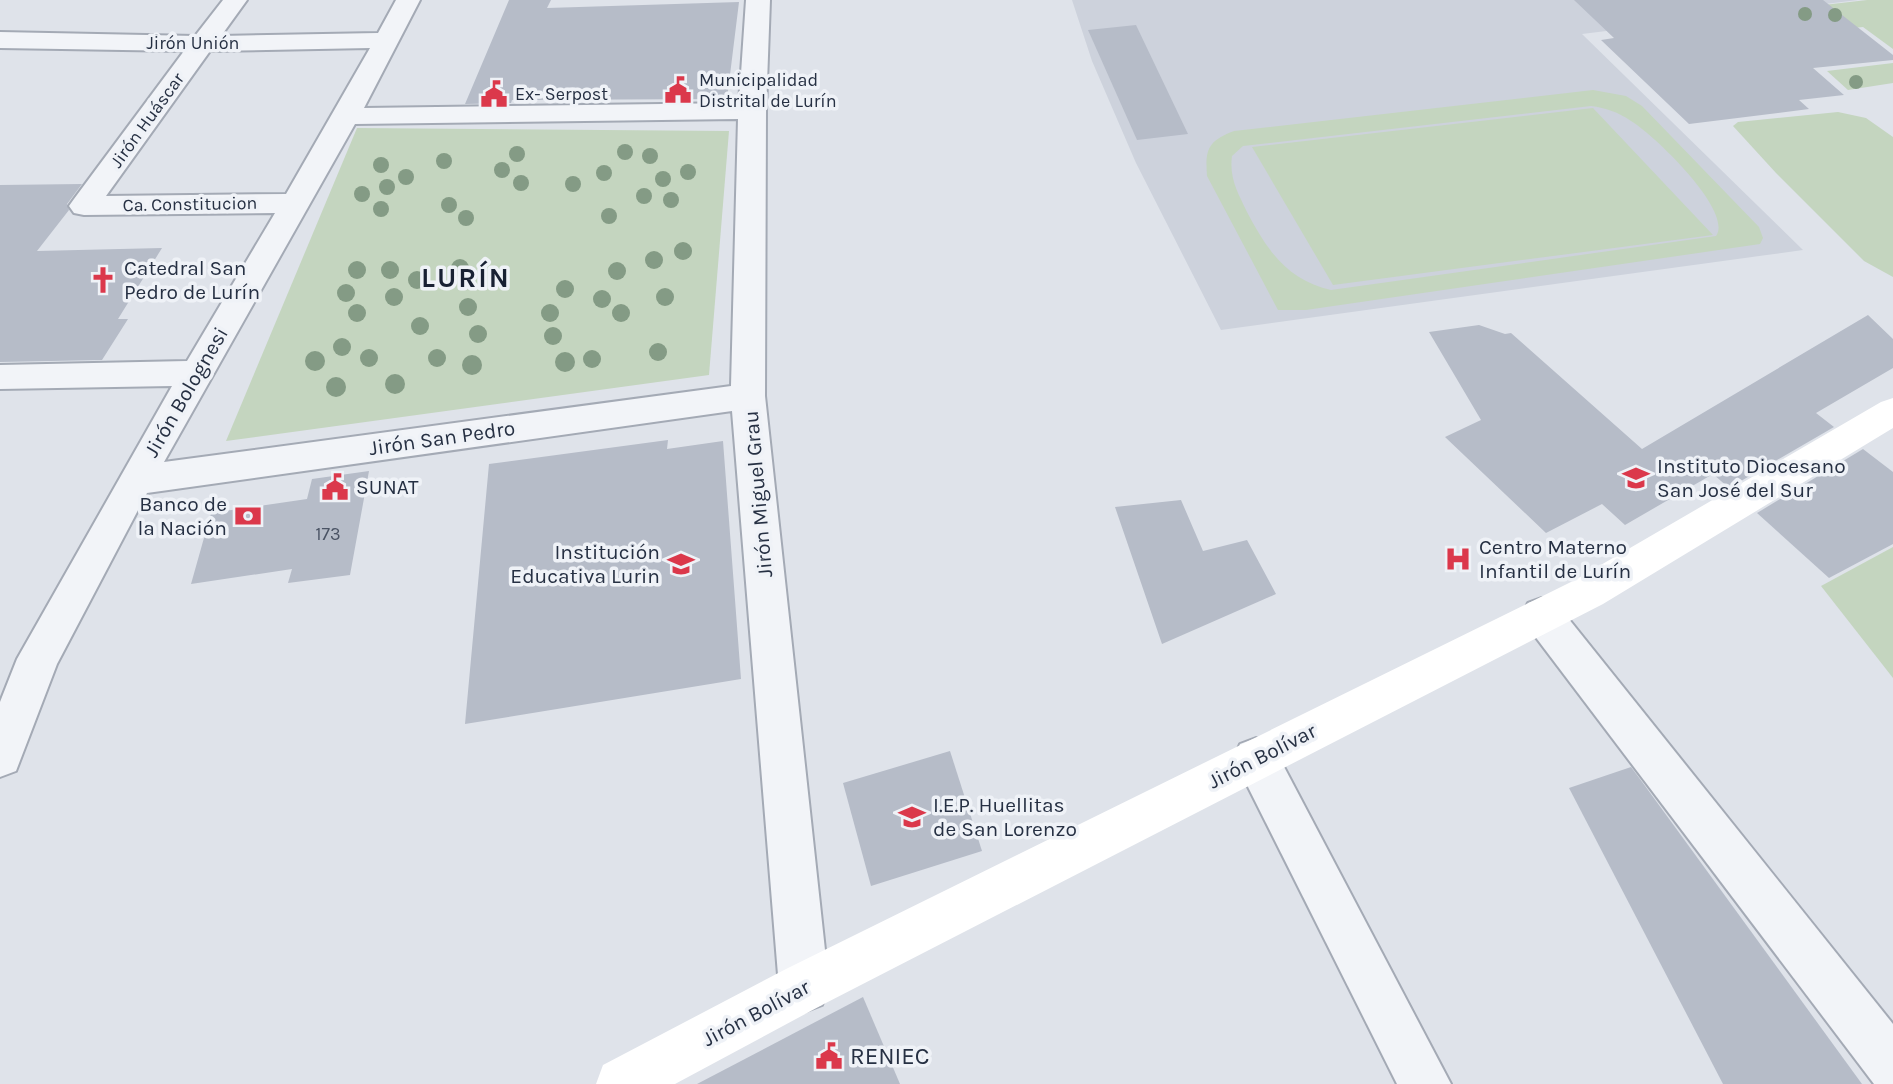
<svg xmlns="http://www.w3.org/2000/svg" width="1893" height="1084" font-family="Karla,sans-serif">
	<rect width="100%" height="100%" fill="#dfe3ea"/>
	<polygon fill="#cdd2dc" points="1072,0 1858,0 1582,34 1803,250 1221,330 1136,163 1092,61"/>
	<g fill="#c4d5bf" fill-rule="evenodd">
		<polygon points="1867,0 1893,0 1893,49 1863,27 1783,35 1755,13"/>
		<polygon points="1893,63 1893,83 1848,90 1827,71"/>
		<path d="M1593,90l33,6 16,10 117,121 4,11 -3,6 -454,66h-28l-71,-134c-2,-27 1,-35 27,-45zM1591,106c15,2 27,6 40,15 22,13 103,90 85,115l-385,54c-44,-10 -64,-40 -84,-78 -9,-19 -18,-34 -15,-56l11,-10z"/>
		<polygon points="1593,108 1713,235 1333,285 1252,147"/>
		<polygon points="1838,112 1866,118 1893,137 1893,277 1864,261 1776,173 1733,126 1738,122"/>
		<polygon points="357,128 729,131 709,375 226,441"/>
		<polygon points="1893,547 1893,678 1821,586"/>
	</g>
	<g fill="#b6bcc8">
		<polygon points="509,0 551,0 547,8 739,2 727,99 512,100 511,103 465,104"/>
		<polygon points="1574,0 1823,0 1893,55 1893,60 1813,68 1844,95 1799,100 1809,109 1689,124 1601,40 1614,38"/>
		<polygon points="1136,25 1188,134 1137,140 1088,30"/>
		<polygon points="82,184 67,204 69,210 37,251 162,248 118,319 128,319 102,360 0,362 0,185"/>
		<polygon points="1868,315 1893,339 1893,368 1816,413 1834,427 1729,488 1713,474 1625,525 1602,504 1546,533 1445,437 1481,420 1429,332 1479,325 1505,334 1511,333 1642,449"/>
		<polygon points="668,440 667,449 723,441 741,679 465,724 489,464"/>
		<polygon points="1863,449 1893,472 1893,544 1829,578 1757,513"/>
		<polygon points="369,471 350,575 288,583 292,569 191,584 211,513 307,499 312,479"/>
		<polygon points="1181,500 1203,551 1247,540 1276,594 1162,644 1115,507"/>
		<polygon points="950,751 982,851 871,886 843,783"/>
		<polygon points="1631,767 1640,779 1862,1084 1723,1084 1569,788"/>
		<polygon points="863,997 900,1084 697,1084"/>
	</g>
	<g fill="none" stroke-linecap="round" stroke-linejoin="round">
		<defs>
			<g id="street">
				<path d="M223,0h24l-26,36 157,-3 18,-33h24l-56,108 375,-5 7,-103h24l-4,111 -1,285 64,591 -7,18 -18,7 -18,-7 -7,-18 -47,-576 -585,82 -90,171 -41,107 -16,6v-75l17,-43 155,-273 -172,3v-24l187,-4 88,-148 -191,2 -10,-2 -5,-7 5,-7 110,-148 -184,-3v-16l195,4zM370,48l-84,146 -180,2 104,-145zM738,119l-7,267 -567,76 191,-338z"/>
				<polygon points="1542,598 1556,603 1893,1024 1893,1084 1874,1084 1528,627 1522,615 1528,603"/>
				<polygon points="1256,738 1272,744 1451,1084 1397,1084 1234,759 1240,744"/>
			</g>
		</defs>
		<use href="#street" stroke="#a4aab5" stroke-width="4"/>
		<use href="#street" fill="#f2f4f8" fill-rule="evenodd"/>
		<polygon fill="#fff" fill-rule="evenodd" points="1893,398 1893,428 1603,604 822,1005 675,1084 596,1084 603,1065 786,969 1575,580 1881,402"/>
	</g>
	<g fill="#849b85">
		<circle cx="1805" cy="14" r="7"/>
		<circle cx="1835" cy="15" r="7"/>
		<circle cx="1856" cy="82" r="7"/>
		<circle cx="625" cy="152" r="8"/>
		<circle cx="517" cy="154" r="8"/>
		<circle cx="650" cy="156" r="8"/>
		<circle cx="444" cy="161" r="8"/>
		<circle cx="381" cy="165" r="8"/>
		<circle cx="502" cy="170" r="8"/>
		<circle cx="688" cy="172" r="8"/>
		<circle cx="604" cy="173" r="8"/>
		<circle cx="406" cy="177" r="8"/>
		<circle cx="663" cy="179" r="8"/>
		<circle cx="521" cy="183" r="8"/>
		<circle cx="573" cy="184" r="8"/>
		<circle cx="387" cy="187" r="8"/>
		<circle cx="362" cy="194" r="8"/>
		<circle cx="644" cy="196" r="8"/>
		<circle cx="671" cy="200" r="8"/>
		<circle cx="449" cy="205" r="8"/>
		<circle cx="381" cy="209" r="8"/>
		<circle cx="609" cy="216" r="8"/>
		<circle cx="466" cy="218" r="8"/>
		<circle cx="683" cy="251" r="9"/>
		<circle cx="654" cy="260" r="9"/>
		<circle cx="460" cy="268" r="9"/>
		<circle cx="357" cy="270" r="9"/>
		<circle cx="390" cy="270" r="9"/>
		<circle cx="617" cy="271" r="9"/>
		<circle cx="417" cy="280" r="9"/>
		<circle cx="565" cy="289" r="9"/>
		<circle cx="346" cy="293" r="9"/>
		<circle cx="394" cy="297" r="9"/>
		<circle cx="665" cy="297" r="9"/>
		<circle cx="602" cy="299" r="9"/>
		<circle cx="468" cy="307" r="9"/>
		<circle cx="357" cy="313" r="9"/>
		<circle cx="550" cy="313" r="9"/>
		<circle cx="621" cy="313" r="9"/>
		<circle cx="420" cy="326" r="9"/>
		<circle cx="478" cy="334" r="9"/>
		<circle cx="553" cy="336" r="9"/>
		<circle cx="342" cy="347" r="9"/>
		<circle cx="658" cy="352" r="9"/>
		<circle cx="369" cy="358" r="9"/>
		<circle cx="437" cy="358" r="9"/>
		<circle cx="592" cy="359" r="9"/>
		<circle cx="315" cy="361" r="10"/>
		<circle cx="565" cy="362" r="10"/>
		<circle cx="472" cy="365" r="10"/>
		<circle cx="395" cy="384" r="10"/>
		<circle cx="336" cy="387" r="10"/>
	</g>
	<defs>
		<symbol id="civic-bare" viewBox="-9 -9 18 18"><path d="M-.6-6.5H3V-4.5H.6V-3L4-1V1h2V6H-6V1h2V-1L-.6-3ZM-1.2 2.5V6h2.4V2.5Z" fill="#db384b" stroke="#eff2f7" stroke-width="2.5" paint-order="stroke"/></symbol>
		<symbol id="church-bare" viewBox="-9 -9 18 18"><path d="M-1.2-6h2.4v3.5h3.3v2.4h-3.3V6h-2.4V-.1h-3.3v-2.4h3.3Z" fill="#db384b" stroke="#eff2f7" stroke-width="2.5" paint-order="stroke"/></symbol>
		<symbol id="university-bare" viewBox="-9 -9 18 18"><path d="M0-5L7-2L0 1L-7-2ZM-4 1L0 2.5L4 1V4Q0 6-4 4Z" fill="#db384b" stroke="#eff2f7" stroke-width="2.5" paint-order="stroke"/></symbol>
		<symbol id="bank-bare" viewBox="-9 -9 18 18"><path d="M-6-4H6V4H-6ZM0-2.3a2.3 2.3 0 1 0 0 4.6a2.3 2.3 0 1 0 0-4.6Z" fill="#db384b" stroke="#eff2f7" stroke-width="2.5" paint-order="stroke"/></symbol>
		<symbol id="hospital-bare" viewBox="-9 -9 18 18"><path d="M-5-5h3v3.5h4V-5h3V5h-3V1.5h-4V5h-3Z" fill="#db384b" stroke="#eff2f7" stroke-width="2.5" paint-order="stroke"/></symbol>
		<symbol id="school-bare" viewBox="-9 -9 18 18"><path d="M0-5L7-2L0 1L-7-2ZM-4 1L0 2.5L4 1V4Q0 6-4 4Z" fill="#db384b" stroke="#eff2f7" stroke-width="2.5" paint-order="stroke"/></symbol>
	</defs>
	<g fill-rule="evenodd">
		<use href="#civic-bare" x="659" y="71" width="38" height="38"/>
		<use href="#civic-bare" x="475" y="75" width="38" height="38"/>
		<use href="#church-bare" x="84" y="261" width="38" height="38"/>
		<use href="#university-bare" x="1617" y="459" width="38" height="38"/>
		<use href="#civic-bare" x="316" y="468" width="38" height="38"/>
		<use href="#bank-bare" x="229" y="497" width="38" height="38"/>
		<use href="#hospital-bare" x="1439" y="540" width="38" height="38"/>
		<use href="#school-bare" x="662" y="545" width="38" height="38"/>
		<use href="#school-bare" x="893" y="798" width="38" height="38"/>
		<use href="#civic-bare" x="810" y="1037" width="38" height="38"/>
	</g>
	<g text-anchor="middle" stroke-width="7" stroke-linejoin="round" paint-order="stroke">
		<g font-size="18" fill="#263043" stroke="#eff2f7">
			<text x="193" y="49">Jirón Unión</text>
			<text transform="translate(147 120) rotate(-54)" y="6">Jirón Huáscar</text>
			<text transform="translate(190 204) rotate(-1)" y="6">Ca. Constitucion</text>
		</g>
		<g font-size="18" fill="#263043" stroke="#eff2f7" text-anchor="start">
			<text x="699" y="86">Municipalidad<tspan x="699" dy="21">Distrital de Lurín</tspan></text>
			<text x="515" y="100">Ex- Serpost</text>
		</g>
		<g font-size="18" fill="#4a5364">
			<text x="328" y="540">173</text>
		</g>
		<g font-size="21" fill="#263043" stroke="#eff2f7" text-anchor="start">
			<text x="124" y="275">Catedral San<tspan x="124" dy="24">Pedro de Lurín</tspan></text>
			<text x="1657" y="473">Instituto Diocesano<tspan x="1657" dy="24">San José del Sur</tspan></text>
			<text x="356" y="494">SUNAT</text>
			<text x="227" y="511" text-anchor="end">Banco de<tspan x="227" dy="24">la Nación</tspan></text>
			<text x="1479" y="554">Centro Materno<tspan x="1479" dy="24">Infantil de Lurín</tspan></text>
			<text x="660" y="559" text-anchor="end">Institución<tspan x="660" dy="24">Educativa Lurin</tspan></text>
			<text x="933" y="812">I.E.P. Huellitas<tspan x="933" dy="24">de San Lorenzo</tspan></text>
		</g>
		<g font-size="21" fill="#263043" stroke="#eff2f7">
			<text transform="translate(186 392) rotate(-60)" y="7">Jirón Bolognesi</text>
			<text transform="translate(442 438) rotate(-8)" y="7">Jirón San Pedro</text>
			<text transform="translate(758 494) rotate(-95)" y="7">Jirón Miguel Grau</text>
			<text transform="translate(1262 756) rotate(-27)" y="7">Jirón Bolívar</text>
			<text transform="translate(756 1013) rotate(-28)" y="7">Jirón Bolívar</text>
		</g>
		<g font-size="24" fill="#263043" stroke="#eff2f7" text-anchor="start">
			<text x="850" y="1064">RENIEC</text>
		</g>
		<g font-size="28" font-weight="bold" letter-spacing="2" fill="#192133" stroke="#eff2f7">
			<text x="466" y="287">LURÍN</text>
		</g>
	</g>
</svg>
